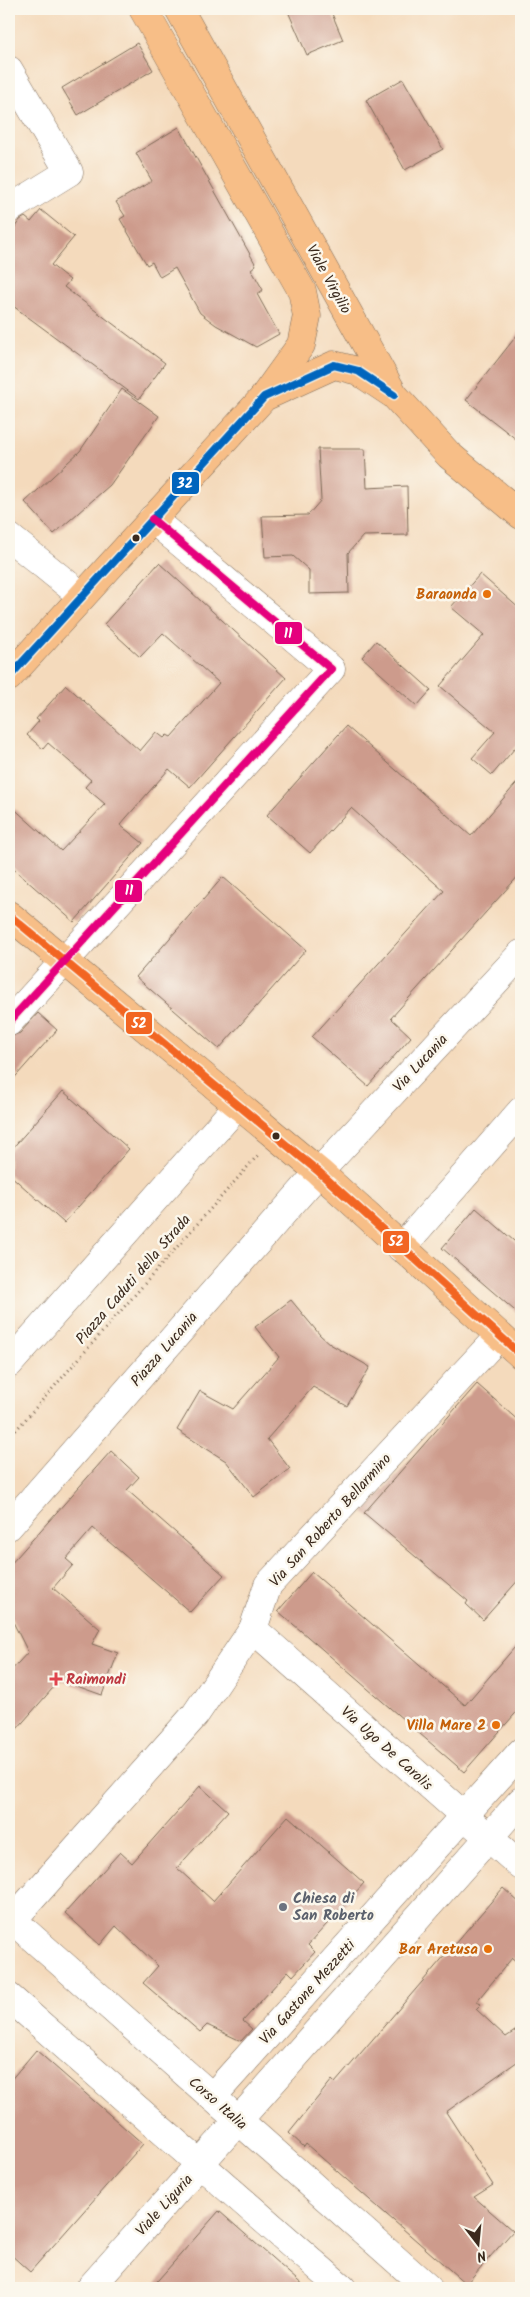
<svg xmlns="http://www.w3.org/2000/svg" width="530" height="2297" font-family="Kalam,sans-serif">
	<rect width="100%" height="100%" fill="#fbf7ec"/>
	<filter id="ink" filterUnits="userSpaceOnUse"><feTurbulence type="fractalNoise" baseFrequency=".02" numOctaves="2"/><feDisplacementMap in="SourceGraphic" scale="10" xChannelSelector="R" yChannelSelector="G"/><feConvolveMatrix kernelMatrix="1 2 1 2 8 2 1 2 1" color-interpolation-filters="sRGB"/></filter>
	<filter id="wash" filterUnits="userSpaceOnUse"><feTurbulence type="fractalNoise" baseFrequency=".0096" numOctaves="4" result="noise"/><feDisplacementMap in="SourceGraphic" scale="20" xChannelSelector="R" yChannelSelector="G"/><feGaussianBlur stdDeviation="1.12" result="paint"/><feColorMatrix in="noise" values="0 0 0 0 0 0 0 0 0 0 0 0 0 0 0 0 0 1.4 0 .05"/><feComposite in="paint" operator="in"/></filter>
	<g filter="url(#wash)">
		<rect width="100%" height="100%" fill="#f4dabc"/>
		<g id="blocks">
			<g fill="#cd9b8c">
				<polygon points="287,9 330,9 343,40 307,55"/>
				<polygon points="137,43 153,70 78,115 62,88"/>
				<polygon points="403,79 443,149 405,170 366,100"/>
				<polygon points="179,127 256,265 251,269 263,290 257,294 279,334 256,347 216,325 200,313 175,268 160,277 152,262 147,265 120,219 125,216 116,202 152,181 136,153"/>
				<polygon points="41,210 74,237 51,265 70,280 64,287 165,363 139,399 9,303 9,235 20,220 25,217 31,222"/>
				<polygon points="521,330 521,443 466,400"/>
				<polygon points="122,389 159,416 110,485 54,534 25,502 80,451"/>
				<polygon points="318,449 365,449 367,488 407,486 408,535 363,536 348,553 349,593 309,594 309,570 293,556 265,557 262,516 308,515 321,500"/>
				<polygon points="159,563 286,678 190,787 169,769 120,825 143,843 74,922 9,865 9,804 61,851 105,804 85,787 91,780 48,743 43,749 27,735 39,721 36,719 66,685 140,751 156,732 164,738 167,735 171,737 219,683 163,633 140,657 104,624"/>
				<polygon points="480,574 521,610 521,741 492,775 472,758 495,732 440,686 484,635 451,607"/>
				<polygon points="376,641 431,690 417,706 362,657"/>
				<polygon points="346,726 471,836 521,778 521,873 391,1018 411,1037 368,1086 312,1037 444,891 351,808 310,853 267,815"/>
				<polygon points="223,877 306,950 219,1049 136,977"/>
				<polygon points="38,1013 57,1030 9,1084 9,1037 20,1033"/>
				<polygon points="63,1091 129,1149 64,1223 9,1174 9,1152"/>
				<polygon points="476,1208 521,1247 521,1316 442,1248"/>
				<polygon points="291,1300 320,1335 330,1344 370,1367 347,1406 313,1387 267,1439 290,1469 254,1497 226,1461 177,1430 200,1391 233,1409 279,1357 255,1327"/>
				<polygon points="477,1384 521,1423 521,1577 483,1620 466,1604 468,1601 364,1513"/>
				<polygon points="111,1451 139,1477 127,1490 224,1575 190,1612 93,1528 66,1559 73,1565 53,1588 100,1629 92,1644 118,1653 102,1695 60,1680 9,1738 9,1673 28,1652 9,1614 9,1566"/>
				<polygon points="312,1572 465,1705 521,1640 521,1707 464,1772 278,1611"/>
				<polygon points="200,1786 228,1811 177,1868 213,1901 288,1816 364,1883 308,1945 315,1952 293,1976 288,1971 243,2021 252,2029 241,2041 207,2025 200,2032 143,1983 158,1966 116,1926 100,1945 65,1913 120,1852 132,1863"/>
				<polygon points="503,1888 521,1904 521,1965 512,1958 476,2002 481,2004 476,2009 506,2037 521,2027 521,2059 446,2112 493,2185 474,2197 513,2231 466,2284 306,2144 304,2147 289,2133 332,2080 335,2083"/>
				<polygon points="36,2050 143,2144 30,2272 9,2253 9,2082"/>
				<polygon points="219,2211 306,2288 151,2288"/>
			</g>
		</g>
	</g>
	<g filter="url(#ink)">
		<use href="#blocks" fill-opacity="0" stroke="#7c6855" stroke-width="1"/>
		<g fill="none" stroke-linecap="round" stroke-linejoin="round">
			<defs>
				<g id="minor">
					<polyline points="9,70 69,172 9,209"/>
					<polyline points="9,537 82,596"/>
					<polyline points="9,1022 331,669 152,519"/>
					<polyline points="401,1248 521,1111"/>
					<polyline points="9,1364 238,1105"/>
					<polyline points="9,1526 319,1172 521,954"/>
					<polyline points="253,1629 521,1866"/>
					<polyline points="9,1917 428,2288"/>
					<polyline points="9,1924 195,1715 253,1629 268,1585 499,1336"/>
					<polyline points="9,1997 342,2288"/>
					<polyline points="212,2097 521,1752"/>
					<polyline points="90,2288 521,1801"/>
				</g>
				<g id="major">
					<polyline points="143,9 302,291 307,316 301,345 265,395"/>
					<polyline points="179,9 394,395 449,455 521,515"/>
					<polyline points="9,677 264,397 334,365 358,371 391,393"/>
					<polyline points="9,915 319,1172 521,1355"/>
				</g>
			</defs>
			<use href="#minor" stroke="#7c6855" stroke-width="29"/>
			<use href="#major" stroke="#7c6855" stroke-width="29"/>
			<polyline stroke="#7c6855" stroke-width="3" stroke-dasharray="1 4" stroke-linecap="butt" points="9,1438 258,1155"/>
			<use href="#minor" stroke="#fff" stroke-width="28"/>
			<use href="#major" stroke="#f7be87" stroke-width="28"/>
			<defs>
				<polyline id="bus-1" points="9,677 264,397 334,365 358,371 394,395"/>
				<polyline id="bus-2" points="9,915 319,1172 521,1355"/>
				<polyline id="bus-3" points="9,1022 331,669 152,519"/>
			</defs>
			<use href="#bus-1" stroke="#fbf7ec" stroke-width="11"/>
			<use href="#bus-2" stroke="#fbf7ec" stroke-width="11"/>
			<use href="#bus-3" stroke="#fbf7ec" stroke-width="11"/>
			<use href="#bus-1" stroke="#0065bd" stroke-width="8"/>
			<use href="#bus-2" stroke="#f26522" stroke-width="8"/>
			<use href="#bus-3" stroke="#e5007d" stroke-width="8"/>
		</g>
	</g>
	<g fill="#3b2a1e" stroke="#fbf7ec" stroke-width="2">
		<circle cx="136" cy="538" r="4.5"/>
		<circle cx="276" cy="1136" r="4.5"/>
	</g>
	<g fill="#e8710a" stroke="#fbf7ec" stroke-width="2">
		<circle cx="487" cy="594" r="5"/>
		<circle cx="496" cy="1725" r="5"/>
		<circle cx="488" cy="1949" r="5"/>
	</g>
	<path fill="#e0444e" stroke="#fbf7ec" stroke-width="2" d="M53.5 1671.5h5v5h5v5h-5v5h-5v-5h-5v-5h5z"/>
	<circle fill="#6b7280" stroke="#fbf7ec" stroke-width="2" cx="283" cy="1907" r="5"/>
	<g text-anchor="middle" stroke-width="5" stroke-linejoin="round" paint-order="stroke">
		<g font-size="15" fill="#3b2a1e" stroke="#fbf7ec">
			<text transform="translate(329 279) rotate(61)" y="5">Viale Virgilio</text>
			<text transform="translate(420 1063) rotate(-47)" y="5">Via Lucania</text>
			<text transform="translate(133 1279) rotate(-49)" y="5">Piazza Caduti della Strada</text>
			<text transform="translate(164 1349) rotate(-49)" y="5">Piazza Lucania</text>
			<text transform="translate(330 1520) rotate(-48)" y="5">Via San Roberto Bellarmino</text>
			<text transform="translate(387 1748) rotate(42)" y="5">Via Ugo De Carolis</text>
			<text transform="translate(307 1992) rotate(-48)" y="5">Via Gastone Mezzetti</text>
			<text transform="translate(218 2103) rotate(41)" y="5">Corso Italia</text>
			<text transform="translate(164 2205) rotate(-48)" y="5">Viale Liguria</text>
		</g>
		<g font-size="15" font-weight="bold" fill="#c56008" stroke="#fbf7ec" text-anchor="end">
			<text x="477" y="599">Baraonda</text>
			<text x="486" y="1730">Villa Mare 2</text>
			<text x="478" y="1954">Bar Aretusa</text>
		</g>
		<g font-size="15" font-weight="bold" fill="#be3a42" stroke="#fbf7ec" text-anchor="start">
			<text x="66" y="1684">Raimondi</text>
		</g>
		<g font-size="15" font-weight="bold" fill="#5b616d" stroke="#fbf7ec" text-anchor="start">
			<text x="293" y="1903">Chiesa di<tspan x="293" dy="17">San Roberto</tspan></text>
		</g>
	</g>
	<g stroke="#fbf7ec" stroke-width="2">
		<rect x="171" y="471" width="29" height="24" rx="5" fill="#0065bd"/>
		<rect x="274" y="621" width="29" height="24" rx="5" fill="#e5007d"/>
		<rect x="114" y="879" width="29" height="24" rx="5" fill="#e5007d"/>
		<rect x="125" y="1011" width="28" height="24" rx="5" fill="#f26522"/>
		<rect x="382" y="1230" width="28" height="24" rx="5" fill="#f26522"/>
	</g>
	<g font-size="14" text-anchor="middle" font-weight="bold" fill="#fff">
		<text x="185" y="488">32</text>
		<text x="288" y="638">11</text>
		<text x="129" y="895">11</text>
		<text x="139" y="1028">52</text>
		<text x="396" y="1246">52</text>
	</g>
	<rect width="530" height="2297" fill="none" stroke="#fbf7ec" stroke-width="30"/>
	<g transform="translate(478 2244) rotate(164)" stroke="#fbf7ec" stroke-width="4" paint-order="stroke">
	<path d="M0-4L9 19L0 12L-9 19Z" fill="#3b2a1e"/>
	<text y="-8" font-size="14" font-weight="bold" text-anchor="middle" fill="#3b2a1e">N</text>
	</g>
</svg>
